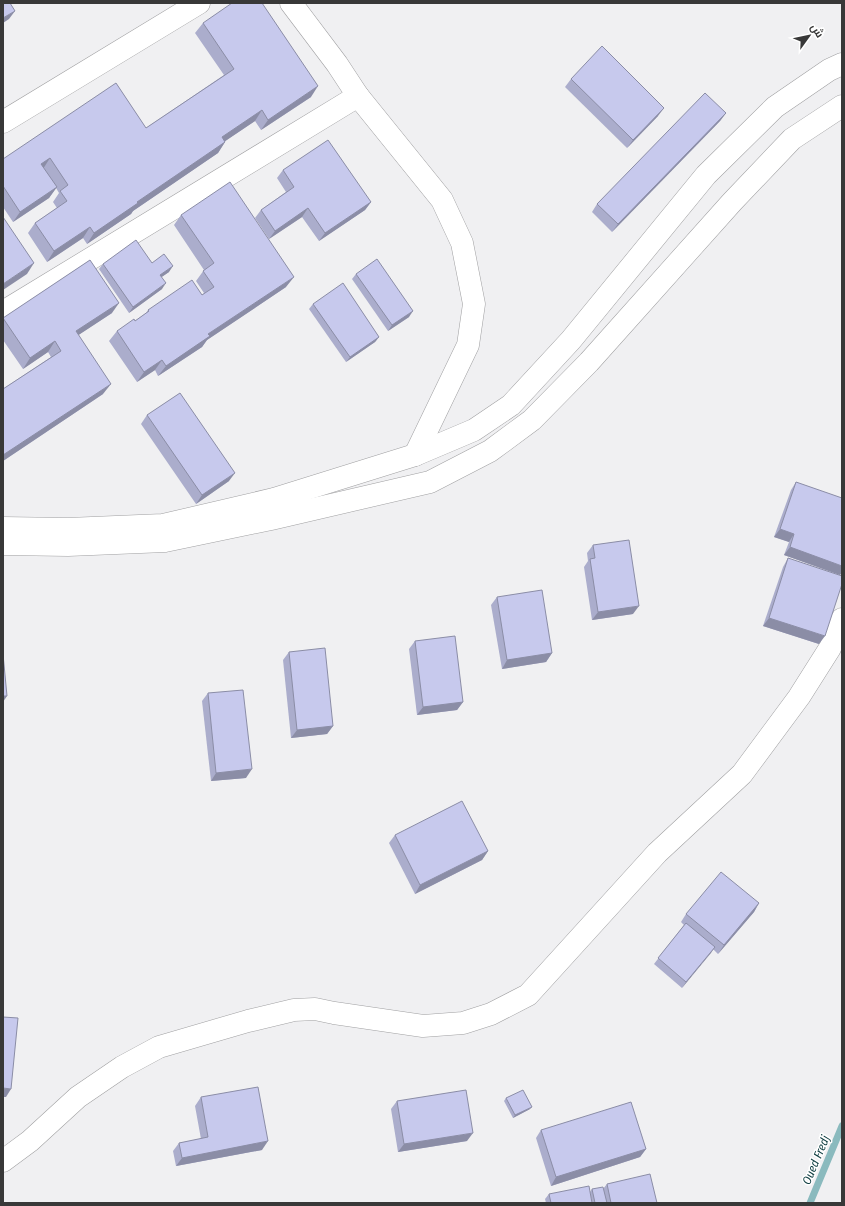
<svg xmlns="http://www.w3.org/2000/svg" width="845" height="1206" font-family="'Fira Sans Condensed',Cairo,sans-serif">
	<rect width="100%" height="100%" fill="#f0f0f2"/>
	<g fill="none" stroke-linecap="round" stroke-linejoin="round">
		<polyline stroke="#8ababe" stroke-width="7" points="810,1203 842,1126"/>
		<defs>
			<g id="minor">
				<polyline points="291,3 337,64 358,96 442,200 462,243 474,304 468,345 415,455"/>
				<polyline points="3,122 199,3"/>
				<polyline points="3,312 358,96"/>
				<polyline points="3,1161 30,1141 78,1097 122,1067 159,1047 248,1021 294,1010 315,1009 334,1013 423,1026 463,1023 491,1014 528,995 657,853 742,774 799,697 830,648 842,619"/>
			</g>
			<g id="major">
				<polyline points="3,528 68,529 163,525 274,499 415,455 474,430 511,405 571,340 706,175 775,107 829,70 842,64"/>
				<polyline points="3,544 68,545 165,541 271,519 430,482 490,451 532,420 589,362 732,202 792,139 842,106"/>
			</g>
		</defs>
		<use href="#minor" stroke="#a0a0a2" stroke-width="23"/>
		<use href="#major" stroke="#a0a0a2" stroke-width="23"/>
		<use href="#minor" stroke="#fff" stroke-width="22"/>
		<use href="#major" stroke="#fff" stroke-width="22"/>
	</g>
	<g fill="#abadcc">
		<polygon points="203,23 311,97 261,130 255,121 225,141 225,142 218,153 133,211 131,214 87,244 83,238 47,262 28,233 35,223 57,208 53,202 59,193 56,188 49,198 13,222 3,207 3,159 146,128 224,75 195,33"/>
		<polygon points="571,79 658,116 627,148 565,87"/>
		<polygon points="726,113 720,121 612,232 592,212 597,204"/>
		<polygon points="283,170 371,202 365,210 319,241 302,217 269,239 255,218 261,210 286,192 277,178"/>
		<polygon points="181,215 286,287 207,340 202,347 158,376 155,370 137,382 109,341 117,331 135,321 146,313 148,310 202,295 204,293 196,281 204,270 174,225"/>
		<polygon points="90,260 112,313 78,335 103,394 3,461 3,389 51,357 48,352 23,369 3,340 3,319"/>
		<polygon points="152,263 169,272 161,277 162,289 129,313 99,269 103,264"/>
		<polygon points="356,274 409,317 388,331 352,279"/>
		<polygon points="313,304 379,337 375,342 346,362 309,309"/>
		<polygon points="147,415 229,481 196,504 141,424"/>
		<polygon points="796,482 840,575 784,555 789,542 774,537 791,490"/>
		<polygon points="593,545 633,614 592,620 584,567 588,561 587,553"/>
		<polygon points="788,558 819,644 763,626 783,567"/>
		<polygon points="497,597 552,653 546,662 502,669 491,605"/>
		<polygon points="415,641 463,702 457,710 417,715 409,649"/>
		<polygon points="289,652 333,726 327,734 291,738 283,660"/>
		<polygon points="208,693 246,778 211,781 202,701"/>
		<polygon points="395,835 488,851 482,860 415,894 389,843"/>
		<polygon points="759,903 754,912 718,954 713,949 682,988 654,964 684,925 681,922 686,914"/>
		<polygon points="201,1097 262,1150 176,1166 173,1151 179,1143 201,1139 195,1106"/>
		<polygon points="506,1098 530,1109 513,1118 504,1101"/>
		<polygon points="397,1101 467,1141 398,1152 391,1109"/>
		<polygon points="541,1130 646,1149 640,1157 551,1186 536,1138"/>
		<polygon points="607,1184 657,1203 592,1203 590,1192 592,1189 603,1189"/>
		<polygon points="549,1194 592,1203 546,1203 545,1199"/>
	</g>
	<g fill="#8b8da6">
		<polygon points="15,11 9,19 3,23 3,18"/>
		<polygon points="318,86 311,97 261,130 268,120"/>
		<polygon points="664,108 658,116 627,148 633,140"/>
		<polygon points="262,110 255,121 215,148 222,137"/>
		<polygon points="726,113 720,121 612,232 618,224"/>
		<polygon points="225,142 218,153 133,211 131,214 87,244 94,233 137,202"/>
		<polygon points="50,158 43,169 41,164"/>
		<polygon points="57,187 49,198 13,222 20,212"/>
		<polygon points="371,202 365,210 319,241 325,233"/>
		<polygon points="308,208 302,217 269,239 275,231"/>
		<polygon points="90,227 83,238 47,262 54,251"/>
		<polygon points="34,263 27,274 3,290 3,284"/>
		<polygon points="173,266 169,272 156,281 160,275"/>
		<polygon points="294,277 286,287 207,340 202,347 158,376 166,366 208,334"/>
		<polygon points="166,283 162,289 129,313 133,307"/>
		<polygon points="119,303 112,313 68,342 76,331"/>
		<polygon points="413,311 409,317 388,331 392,325"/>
		<polygon points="379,337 375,342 346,362 350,357"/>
		<polygon points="55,341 48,352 23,369 30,358"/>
		<polygon points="162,360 155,370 137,382 144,372"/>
		<polygon points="111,384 103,394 3,461 3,455"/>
		<polygon points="235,473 229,481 196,504 202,495"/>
		<polygon points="780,529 794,534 789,542 774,537"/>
		<polygon points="790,547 842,566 842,573 840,575 784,555"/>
		<polygon points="639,606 633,614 592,620 598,612"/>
		<polygon points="769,618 825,636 819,644 763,626"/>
		<polygon points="552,653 546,662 502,669 507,660"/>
		<polygon points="3,696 7,696 3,702"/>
		<polygon points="463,702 457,710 417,715 423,707"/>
		<polygon points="333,726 327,734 291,738 297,730"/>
		<polygon points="252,769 246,778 211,781 216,773"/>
		<polygon points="488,851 482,860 415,894 420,885"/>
		<polygon points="759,903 754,912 718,954 724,945"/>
		<polygon points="715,947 711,953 682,988 686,982"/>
		<polygon points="3,1088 11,1089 6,1097 3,1097"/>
		<polygon points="532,1107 530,1109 513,1118 515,1115"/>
		<polygon points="473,1133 467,1141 398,1152 404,1144"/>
		<polygon points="268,1141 262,1150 176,1166 182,1158"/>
		<polygon points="646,1149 640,1157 551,1186 556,1177"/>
	</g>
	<g fill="#c7c9ed" stroke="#8b8da6">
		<polygon points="3,3 10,3 15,11 3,18"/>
		<polygon points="232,3 262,3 318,86 268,120 262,110 222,137 225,142 137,202 138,203 94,233 90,227 54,251 35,223 67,201 60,191 68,185 50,158 41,164 57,187 20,212 3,186 3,159 116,83 146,128 234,69 203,23"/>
		<polygon points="602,46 664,108 633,140 571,79"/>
		<polygon points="705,93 726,113 618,224 597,204"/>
		<polygon points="328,140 371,202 325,233 308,208 275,231 261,210 294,187 283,170"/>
		<polygon points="230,182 294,277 208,334 210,336 166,366 162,360 144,372 117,331 134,319 135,321 149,311 148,310 192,280 202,295 214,287 203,271 214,263 181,215"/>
		<polygon points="3,217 34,263 3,284"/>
		<polygon points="136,240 152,263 164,254 173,266 160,275 166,283 133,307 103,264"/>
		<polygon points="377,259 413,311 392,325 356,274"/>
		<polygon points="90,260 119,303 76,331 111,384 3,455 3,389 61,351 55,341 30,358 3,318"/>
		<polygon points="343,283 379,337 350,357 313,304"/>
		<polygon points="180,393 235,473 202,495 147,415"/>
		<polygon points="796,482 842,498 842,566 790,547 794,534 780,529"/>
		<polygon points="629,540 639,606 598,612 590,559 595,558 593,545"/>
		<polygon points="788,558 842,576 842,584 825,636 769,618"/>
		<polygon points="542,590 552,653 507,660 497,597"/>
		<polygon points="455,636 463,702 423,707 415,641"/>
		<polygon points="325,648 333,726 297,730 289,652"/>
		<polygon points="3,654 7,696 3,696"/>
		<polygon points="243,690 252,769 216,773 208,693"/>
		<polygon points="462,801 488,851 420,885 395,835"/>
		<polygon points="721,872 759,903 724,945 686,914"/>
		<polygon points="686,923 715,947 686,982 658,958"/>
		<polygon points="3,1017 18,1018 11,1089 3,1088"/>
		<polygon points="258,1087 268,1141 182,1158 179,1143 208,1137 201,1097"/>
		<polygon points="466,1090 473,1133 404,1144 397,1101"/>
		<polygon points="523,1090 532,1107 515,1115 506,1098"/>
		<polygon points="631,1102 646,1149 556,1177 541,1130"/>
		<polygon points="650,1174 657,1203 611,1203 607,1184"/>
		<polygon points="589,1186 592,1203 551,1203 549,1194"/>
		<polygon points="603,1187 607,1203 595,1203 592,1189"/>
	</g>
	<g text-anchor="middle" stroke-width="3" stroke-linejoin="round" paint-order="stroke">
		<g font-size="12" font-style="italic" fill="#0e3d40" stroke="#fff">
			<text transform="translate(816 1160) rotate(-67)" y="4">Oued Fredj</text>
		</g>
	</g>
	<rect width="845" height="1206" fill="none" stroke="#383838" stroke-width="8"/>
	<g transform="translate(809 36) rotate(57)" stroke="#ffffff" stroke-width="3" paint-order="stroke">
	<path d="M0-3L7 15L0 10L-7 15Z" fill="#383838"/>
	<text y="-6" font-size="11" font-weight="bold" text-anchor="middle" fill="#383838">ش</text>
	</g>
</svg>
